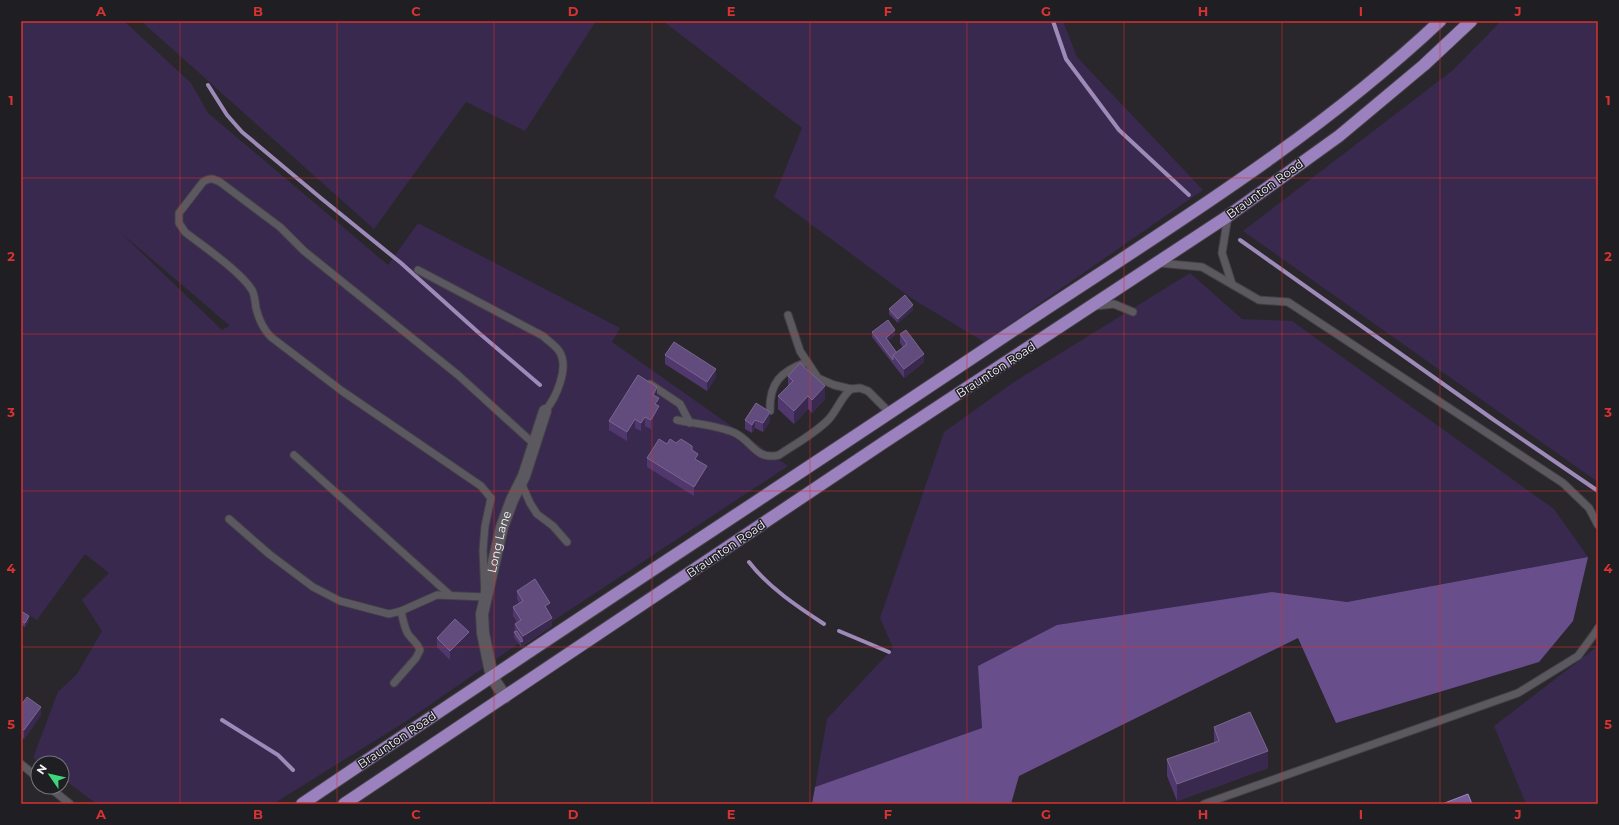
<svg xmlns="http://www.w3.org/2000/svg" width="1619" height="825" font-family="Montserrat,sans-serif">
	<rect width="100%" height="100%" fill="#29272c"/>
	<g fill="#39294e" fill-rule="evenodd">
		<path d="M21,21h103l67,62 17,30 180,152 30,-42 202,105 -8,14 176,124 -276,182 -107,74 -132,82h-176l-35,-26v-15h-21l-8,-5 26,-69v2l18,-17 25,-43 -20,-31 27,-27 -24,-19 -48,66 -16,-9zM120,232l109,93v1l-7,4z"/>
		<polygon points="141,21 596,21 525,131 466,102 374,229"/>
		<polygon points="663,21 1063,21 1077,57 1203,190 984,342 911,298 774,197 802,128"/>
		<polygon points="1501,21 1598,21 1598,482 1243,231 1453,70"/>
		<polygon points="1190,273 1242,319 1292,321 1554,509 1588,557 1347,602 1272,592 979,670 982,728 815,787 827,719 893,648 880,618 944,432 1014,382"/>
		<polygon points="1598,646 1598,804 1526,804 1494,726"/>
	</g>
	<polygon fill="#694e8c" points="1588,557 1573,621 1539,662 1336,723 1298,638 1019,776 1011,804 812,804 815,787 982,728 978,666 1057,625 1272,592 1347,602"/>
	<polygon fill="#795e9d" stroke="#9e8ab8" points="1468,794 1472,804 1442,804"/>
	<g fill="none" stroke-linecap="round" stroke-linejoin="round">
		<g stroke="#9e8ab8" stroke-width="4">
			<polyline points="1053,21 1066,59 1119,130 1189,195"/>
			<polyline points="208,85 227,115 242,132 322,199 401,263 479,333 540,385"/>
			<polyline points="1240,240 1494,420 1598,491"/>
			<path d="M749,562c19,25 49,45 75,62"/>
			<polyline points="839,631 889,652"/>
			<polyline points="222,720 278,755 293,770"/>
		</g>
		<defs>
			<g id="lane">
				<polyline points="1228,216 1222,253 1232,284"/>
				<polyline points="1159,263 1202,267 1259,300 1288,302 1563,483 1589,508 1598,525"/>
				<path d="M418,270l125,66c5,5 12,9 16,15 11,16 -3,47 -14,60"/>
				<polyline points="1095,306 1114,304 1133,312"/>
				<polyline points="788,315 800,351 818,378 834,385 851,389 860,388 868,391 891,414"/>
				<polyline points="650,384 680,404 690,423"/>
				<path d="M770,411c-1,-28 11,-40 37,-49"/>
				<path d="M677,420c19,4 40,5 58,13 17,8 21,28 44,22 16,-11 37,-22 50,-36 9,-10 12,-22 22,-30"/>
				<polyline points="294,455 450,595"/>
				<polyline points="520,485 523,487 530,503 537,514 553,526 567,542"/>
				<path d="M229,519l40,35 44,33 27,14 49,13 12,-3 36,-16 48,2 -2,-47 2,-24 6,-28 -10,-12 -139,-95 -71,-54c-8,-8 -12,-17 -15,-29 -1,-6 -1,-12 -4,-18 -12,-19 -48,-43 -67,-58l-6,-9v-10l24,-31c7,-5 11,-3 17,0l60,45 24,24 154,124 76,69"/>
				<path d="M394,683l22,-25 4,-8c-3,-8 -7,-9 -12,-16 -4,-7 -5,-15 -7,-23"/>
				<polyline points="21,764 38,778"/>
				<polyline points="49,787 70,804"/>
				<polyline points="1204,804 1518,693 1578,656 1595,633 1598,628"/>
			</g>
			<g id="street">
				<path id="s1" d="M505,697l-13,-20 -9,-44 -1,-19 20,-87 10,-27 12,-24 21,-65"/>
			</g>
			<g id="primary">
				<path d="M302,804c230,-156 463,-307 694,-462 152,-102 310,-195 444,-321"/>
				<polyline points="344,804 883,443 1228,216 1339,136 1424,65 1471,21"/>
			</g>
		</defs>
		<use href="#lane" stroke="#444246" stroke-width="9"/>
		<use href="#street" stroke="#444246" stroke-width="14"/>
		<use href="#primary" stroke="#444246" stroke-width="14"/>
		<use href="#lane" stroke="#5b595f" stroke-width="7"/>
		<use href="#street" stroke="#5b595f" stroke-width="12"/>
		<use href="#primary" stroke="#9b82be" stroke-width="12"/>
	</g>
	<g fill="#50386e">
		<polygon points="889,309 913,310 898,323 889,314"/>
		<polygon points="872,332 895,335 888,341 897,353 903,348 900,343 900,334 924,362 904,378 872,337"/>
		<polygon points="665,355 716,377 707,391 665,364"/>
		<polygon points="788,376 825,399 812,413 808,409 794,424 778,409 778,396 788,386"/>
		<polygon points="657,396 657,397 659,406 659,415 651,429 645,426 641,431 635,428 627,441 609,430 609,421"/>
		<polygon points="756,403 770,421 763,432 755,428 752,433 745,429 745,420"/>
		<polygon points="676,443 692,450 707,475 694,496 647,467 647,458"/>
		<polygon points="517,591 550,611 549,612 552,626 521,647 514,637 515,624 517,622 513,616 513,607 519,603 517,599"/>
		<polygon points="21,611 29,621 25,627 21,625"/>
		<polygon points="437,638 469,640 450,660 437,647"/>
		<polygon points="21,705 41,715 24,739 21,737"/>
		<polygon points="1214,727 1268,768 1177,801 1167,776 1167,759 1214,743"/>
	</g>
	<g fill="#39294e">
		<polygon points="913,305 913,310 898,323 898,319"/>
		<polygon points="895,330 895,335 886,343 886,338"/>
		<polygon points="924,354 924,362 904,378 904,369"/>
		<polygon points="716,369 716,377 707,391 707,382"/>
		<polygon points="825,386 825,399 812,413 812,400"/>
		<polygon points="657,387 657,396 653,403 653,395"/>
		<polygon points="808,396 808,409 794,424 794,411"/>
		<polygon points="659,398 659,407 655,404"/>
		<polygon points="659,406 659,415 651,429 651,420"/>
		<polygon points="770,412 770,421 763,432 763,423"/>
		<polygon points="645,417 645,426 641,431 641,423"/>
		<polygon points="635,419 635,428 627,441 627,432"/>
		<polygon points="755,420 755,428 752,433 752,425"/>
		<polygon points="698,454 698,462 695,459"/>
		<polygon points="707,466 707,475 694,496 694,487"/>
		<polygon points="550,603 550,611 545,615 545,606"/>
		<polygon points="29,616 29,621 25,627 25,623"/>
		<polygon points="552,618 552,626 523,645 523,636"/>
		<polygon points="469,632 469,640 450,660 450,651"/>
		<polygon points="523,641 523,645 521,647 521,642"/>
		<polygon points="41,707 41,715 24,739 24,730"/>
		<polygon points="1268,751 1268,768 1177,801 1177,784"/>
	</g>
	<g fill="#624c7d" stroke="#796690">
		<polygon points="905,295 913,305 898,319 889,309"/>
		<polygon points="888,320 895,330 886,338 897,353 893,355 893,360 872,332"/>
		<polygon points="906,330 924,354 904,369 893,355 907,344 900,334"/>
		<polygon points="674,342 716,369 707,382 665,355"/>
		<polygon points="800,363 825,386 812,400 808,396 794,411 778,396 793,381 788,376"/>
		<polygon points="638,375 657,387 653,395 659,398 655,404 659,406 651,420 645,417 641,423 635,419 627,432 609,421"/>
		<polygon points="756,403 770,412 763,423 755,420 752,425 745,420"/>
		<polygon points="659,439 667,444 670,439 676,443 681,439 692,446 692,450 698,454 695,459 707,466 694,487 647,458"/>
		<polygon points="535,579 550,603 545,606 552,618 523,636 515,624 521,620 513,607 523,601 517,591"/>
		<polygon points="21,611 29,616 25,623 21,621"/>
		<polygon points="455,619 469,632 450,651 437,638"/>
		<polygon points="517,631 523,641 521,642 514,632"/>
		<polygon points="27,697 41,707 24,730 21,728 21,729 21,705"/>
		<polygon points="1250,712 1268,751 1177,784 1167,759 1219,741 1214,727"/>
	</g>
	<path fill="none" stroke="#d83232" stroke-width="1" stroke-opacity="0.55" d="M180,21v783M337,21v783M494,21v783M652,21v783M810,21v783M967,21v783M1124,21v783M1282,21v783M1440,21v783M21,178h1577M21,334h1577M21,491h1577M21,647h1577"/>
	<g text-anchor="middle" stroke-width="3" stroke-linejoin="round" paint-order="stroke">
		<g font-size="12" fill="#f4f2f6" stroke="#1f1e23">
			<text transform="translate(1265 189) rotate(-36)" y="4">Braunton Road</text>
			<text transform="translate(996 370) rotate(-33)" y="4">Braunton Road</text>
			<text dy="4" stroke="none"><textPath href="#s1" startOffset="162">Long Lane</textPath></text>
			<text transform="translate(726 549) rotate(-34)" y="4">Braunton Road</text>
			<text transform="translate(397 740) rotate(-34)" y="4">Braunton Road</text>
		</g>
	</g>
	<rect width="1619" height="825" fill="none" stroke="#1f1e23" stroke-width="44"/>
	<g transform="translate(50 775) rotate(304)"><circle r="19" fill="#1f1e23" stroke="#747377"/>
	<path d="M0-3L7 15L0 10L-7 15Z" fill="#40d77c"/>
	<text y="-6" font-size="11" font-weight="bold" text-anchor="middle" fill="#f4f2f6">N</text>
	</g>
	<rect x="22" y="22" width="1575" height="781" fill="none" stroke="#d83232" stroke-width="1.5"/>
	<g font-size="13" text-anchor="middle" font-weight="bold" fill="#d83232">
		<text x="101" y="16">A</text>
		<text x="258" y="16">B</text>
		<text x="416" y="16">C</text>
		<text x="573" y="16">D</text>
		<text x="731" y="16">E</text>
		<text x="888" y="16">F</text>
		<text x="1046" y="16">G</text>
		<text x="1203" y="16">H</text>
		<text x="1361" y="16">I</text>
		<text x="1518" y="16">J</text>
		<text x="11" y="105">1</text>
		<text x="1608" y="105">1</text>
		<text x="11" y="261">2</text>
		<text x="1608" y="261">2</text>
		<text x="11" y="417">3</text>
		<text x="1608" y="417">3</text>
		<text x="11" y="573">4</text>
		<text x="1608" y="573">4</text>
		<text x="11" y="729">5</text>
		<text x="1608" y="729">5</text>
		<text x="101" y="819">A</text>
		<text x="258" y="819">B</text>
		<text x="416" y="819">C</text>
		<text x="573" y="819">D</text>
		<text x="731" y="819">E</text>
		<text x="888" y="819">F</text>
		<text x="1046" y="819">G</text>
		<text x="1203" y="819">H</text>
		<text x="1361" y="819">I</text>
		<text x="1518" y="819">J</text>
	</g>
</svg>
